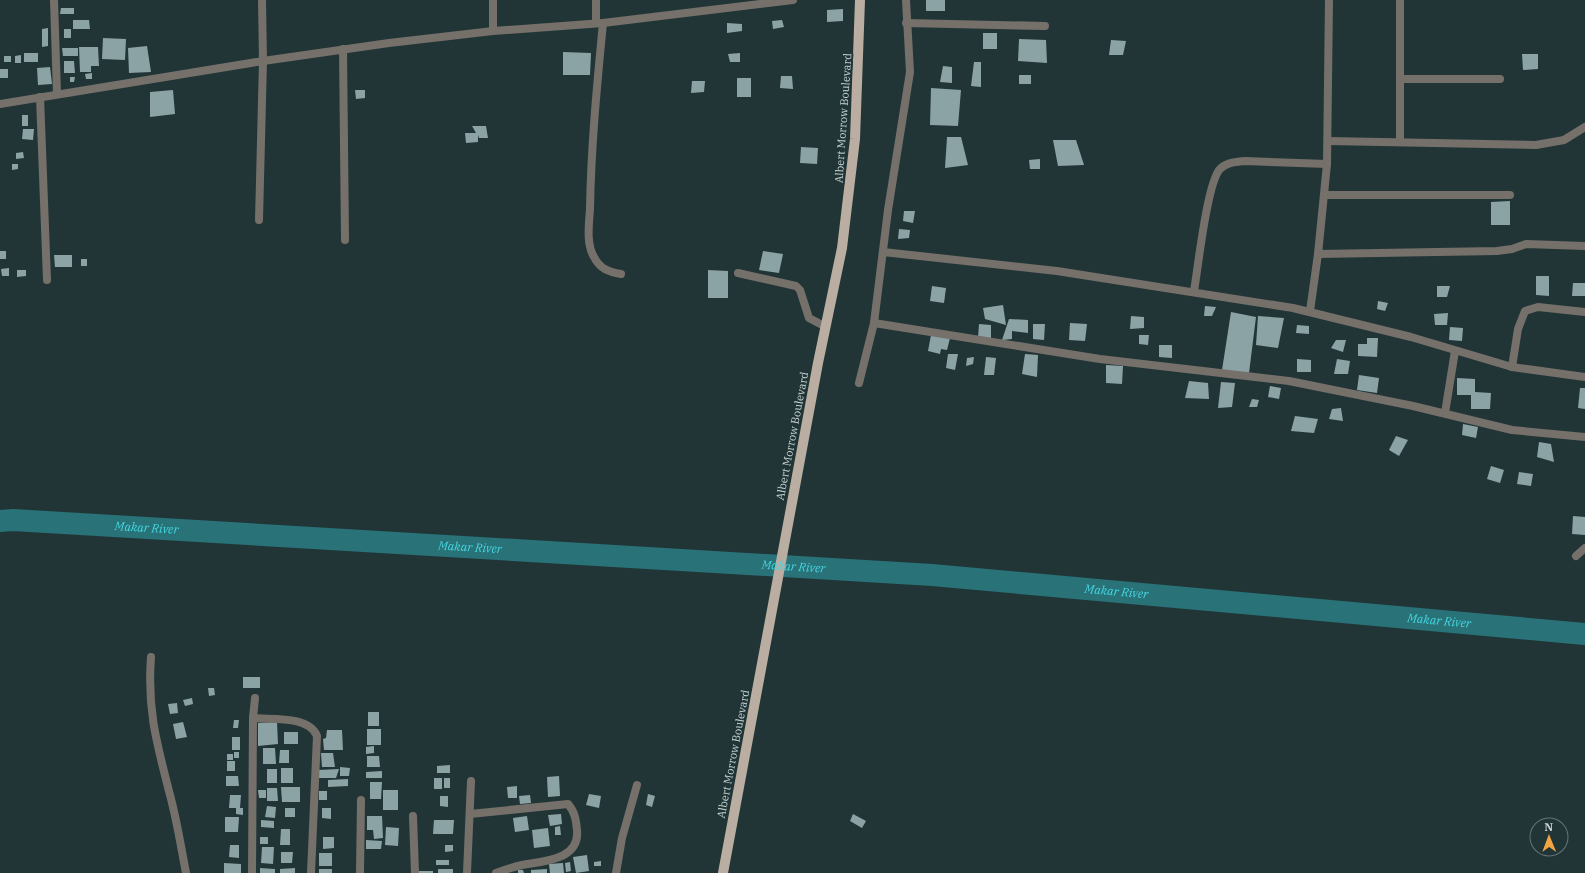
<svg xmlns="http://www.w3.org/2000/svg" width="1585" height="873" font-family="'IBM Plex Serif',serif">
	<rect width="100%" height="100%" fill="#213537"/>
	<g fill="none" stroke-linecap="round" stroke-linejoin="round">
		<path stroke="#287278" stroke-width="22" id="s1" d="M0,521l13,-1 919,55 653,59"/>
	</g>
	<g fill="#8ca3a5">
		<rect x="926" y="0" width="19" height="11"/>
		<polygon points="61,8 74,8 74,14 60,14"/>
		<polygon points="843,9 843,21 827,22 827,10"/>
		<polygon points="73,20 89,20 90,29 73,29"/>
		<polygon points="782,20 784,27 773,29 772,21"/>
		<polygon points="727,23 742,24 742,31 727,33"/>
		<polygon points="48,28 48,46 42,47 42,29"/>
		<rect x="64" y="29" width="7" height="9"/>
		<rect x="983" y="33" width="14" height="16"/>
		<polygon points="103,38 126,39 125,60 102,59"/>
		<polygon points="1019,39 1046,40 1047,63 1018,61"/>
		<polygon points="1111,40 1126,41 1123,55 1109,55"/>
		<polygon points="147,46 151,72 129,73 128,48"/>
		<polygon points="79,47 98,47 99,66 91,66 91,72 80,72"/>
		<polygon points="62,48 78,48 78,56 63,56"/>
		<polygon points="563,52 591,53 590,75 563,75"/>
		<rect x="24" y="53" width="14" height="9"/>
		<polygon points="740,53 740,62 730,62 728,54"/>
		<polygon points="1522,54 1538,54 1538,69 1523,70"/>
		<polygon points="21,55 21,63 15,63 15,56"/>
		<rect x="4" y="56" width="7" height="6"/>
		<polygon points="64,61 74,61 75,73 64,73"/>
		<polygon points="974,62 981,62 981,87 971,86"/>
		<polygon points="943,66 952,67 952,83 940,82"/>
		<polygon points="50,67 52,84 38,85 37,68"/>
		<rect x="0" y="69" width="8" height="9"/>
		<polygon points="92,73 92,79 86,79 85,74"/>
		<rect x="1019" y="75" width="12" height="9"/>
		<polygon points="781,76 792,76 793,89 780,88"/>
		<polygon points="70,77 75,77 74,82 70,82"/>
		<rect x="737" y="78" width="14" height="19"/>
		<polygon points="692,81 705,81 704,92 691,93"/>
		<polygon points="931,88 961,90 958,126 930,125"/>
		<polygon points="173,90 175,114 150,117 150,92"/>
		<polygon points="355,90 365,90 365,98 356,99"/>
		<rect x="22" y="115" width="6" height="11"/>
		<polygon points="472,126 486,126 488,138 479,138 478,135 478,142 466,143 465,133 476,133"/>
		<polygon points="23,129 34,129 33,140 22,139"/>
		<polygon points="947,137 961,137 968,165 945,168"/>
		<polygon points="1053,140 1076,140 1084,165 1058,166"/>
		<polygon points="801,147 818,148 817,164 800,163"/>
		<polygon points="23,152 24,158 16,159 16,153"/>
		<polygon points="1040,159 1040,169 1030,169 1029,160"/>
		<polygon points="12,164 18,164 18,169 12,170"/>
		<polygon points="1510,201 1510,225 1491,225 1491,202"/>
		<polygon points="904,211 915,211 913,223 903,221"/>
		<polygon points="899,229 910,230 909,238 898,239"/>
		<rect x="0" y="251" width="6" height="8"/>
		<polygon points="763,251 783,254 779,273 759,270"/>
		<polygon points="54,255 72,255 72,267 55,267"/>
		<rect x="81" y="259" width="6" height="7"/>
		<polygon points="9,268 9,276 2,276 1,269"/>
		<polygon points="17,270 26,270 26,276 17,277"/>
		<polygon points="708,270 728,271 728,298 708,298"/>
		<polygon points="1536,276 1549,276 1549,296 1536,295"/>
		<polygon points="1573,283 1585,283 1585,296 1572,296"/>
		<polygon points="932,286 946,288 944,303 930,301"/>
		<polygon points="1437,286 1450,286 1447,297 1437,297"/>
		<polygon points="1378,301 1388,303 1385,311 1377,309"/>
		<polygon points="1003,305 1006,325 985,319 983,308"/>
		<polygon points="1205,306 1216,307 1212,316 1204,316"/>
		<polygon points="1231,312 1256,317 1249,373 1222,370"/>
		<polygon points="1448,313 1447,325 1435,325 1434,314"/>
		<polygon points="1131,316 1144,317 1144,328 1130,329"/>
		<polygon points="1258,316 1284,318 1278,348 1256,345"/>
		<polygon points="1009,319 1028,320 1028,333 1012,331 1012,339 1002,340"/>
		<polygon points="1070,323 1087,324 1085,341 1069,340"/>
		<polygon points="979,324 991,325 991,338 978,338"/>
		<polygon points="1033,324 1045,324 1044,340 1033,339"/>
		<polygon points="1297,325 1309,326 1309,334 1296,333"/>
		<polygon points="1450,327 1463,328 1462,341 1449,340"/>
		<polygon points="931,335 950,338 947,350 941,349 940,354 928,351"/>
		<polygon points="1139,335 1149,335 1148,345 1139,344"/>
		<polygon points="1367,338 1378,338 1377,357 1358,356 1358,344 1367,344"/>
		<polygon points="1336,340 1346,340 1343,352 1331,348"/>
		<polygon points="1159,345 1172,345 1172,358 1159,357"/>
		<polygon points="948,354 958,354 955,370 946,368"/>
		<polygon points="1025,354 1038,355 1037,377 1022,374"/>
		<polygon points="974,357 973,364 966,366 967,358"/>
		<polygon points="986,357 996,358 994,375 984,375"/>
		<polygon points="1297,359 1311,360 1311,372 1297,372"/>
		<polygon points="1337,359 1350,361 1348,374 1334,374"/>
		<polygon points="1106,365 1123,366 1122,384 1106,383"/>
		<polygon points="1359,375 1379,378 1377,393 1357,390"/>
		<polygon points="1457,378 1475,379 1475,392 1491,393 1490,409 1471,409 1471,395 1457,395"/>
		<polygon points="1189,381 1208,383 1209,399 1185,398"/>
		<polygon points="1221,382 1235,383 1232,407 1218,408"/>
		<polygon points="1270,386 1281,388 1279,399 1268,397"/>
		<polygon points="1580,388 1585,388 1585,409 1578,408"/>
		<polygon points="1252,399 1259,400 1257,407 1249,407"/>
		<polygon points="1341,408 1343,421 1329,419 1332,409"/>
		<polygon points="1295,416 1318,419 1314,433 1291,431"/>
		<polygon points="1463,424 1478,427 1476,438 1462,435"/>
		<polygon points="1396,436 1408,440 1399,456 1389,450"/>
		<polygon points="1539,442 1551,444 1554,462 1537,457"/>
		<polygon points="1491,466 1504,470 1500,483 1487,479"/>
		<polygon points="1519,472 1533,474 1531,486 1517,484"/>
		<polygon points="1573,516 1585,517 1585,535 1572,534"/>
		<rect x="243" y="677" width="17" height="11"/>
		<polygon points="208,688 214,688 215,695 209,696"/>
		<polygon points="192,698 193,704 185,706 183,700"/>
		<polygon points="177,703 178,713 170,714 168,704"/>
		<rect x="368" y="712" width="11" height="14"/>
		<polygon points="234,720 239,720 238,728 233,728"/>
		<polygon points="183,722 187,737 176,739 173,724"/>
		<polygon points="277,722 278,744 258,746 258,723"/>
		<rect x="367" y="729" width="14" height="16"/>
		<polygon points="327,730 342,730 343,750 324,750 323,739 326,738"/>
		<rect x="284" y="732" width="14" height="12"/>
		<rect x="232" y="737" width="8" height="13"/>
		<polygon points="374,746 374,753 366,754 366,747"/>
		<polygon points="263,748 275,748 276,764 263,764"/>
		<polygon points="280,750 289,750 289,763 279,763"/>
		<rect x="234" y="752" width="5" height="6"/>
		<polygon points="321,753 333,753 335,767 322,767"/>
		<rect x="227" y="754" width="6" height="6"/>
		<polygon points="367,756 379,756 380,767 367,767"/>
		<rect x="227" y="761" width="8" height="10"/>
		<polygon points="450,765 450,773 437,773 437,766"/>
		<polygon points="340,767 350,768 349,776 340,776"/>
		<rect x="281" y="768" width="12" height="15"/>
		<rect x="267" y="769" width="10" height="14"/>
		<polygon points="339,769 336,778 319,778 318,770"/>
		<polygon points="382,771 382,778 366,778 366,772"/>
		<polygon points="226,776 238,776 239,786 226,786"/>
		<polygon points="559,776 560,796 548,797 547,777"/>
		<rect x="434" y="778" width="8" height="11"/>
		<rect x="444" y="778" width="6" height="10"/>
		<polygon points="348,779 348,786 328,787 328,780"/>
		<polygon points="370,782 382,782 381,799 370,799"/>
		<polygon points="517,786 517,798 508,798 507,787"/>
		<polygon points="281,787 300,787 300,802 282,802"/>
		<polygon points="267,788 277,788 278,801 267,801"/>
		<polygon points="258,790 266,790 266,798 259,798"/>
		<rect x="383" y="790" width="15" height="20"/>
		<rect x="319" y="791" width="8" height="9"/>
		<polygon points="589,794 601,796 599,808 586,805"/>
		<polygon points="648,794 655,796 652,807 646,805"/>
		<polygon points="230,795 241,795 240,808 243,808 243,815 236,814 236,808 229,808"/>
		<polygon points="530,795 531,803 520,804 519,796"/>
		<polygon points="440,796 448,796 448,807 440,806"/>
		<polygon points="267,806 276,807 275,818 265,817"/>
		<rect x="285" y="808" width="10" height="9"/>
		<polygon points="322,808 331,808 331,819 322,818"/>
		<polygon points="561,814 562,824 550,826 548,815"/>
		<polygon points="853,814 866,821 862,828 850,821"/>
		<polygon points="367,816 382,816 383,838 374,839 373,830 367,830"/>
		<polygon points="527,816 529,830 515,832 513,818"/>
		<polygon points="225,817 239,817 238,832 225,832"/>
		<polygon points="261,820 274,821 274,828 261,827"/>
		<polygon points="434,820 454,820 453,834 433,834"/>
		<polygon points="560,826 561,835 555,835 555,827"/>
		<polygon points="386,827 399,828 398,846 385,845"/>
		<polygon points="548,828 550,846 534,848 532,830"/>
		<polygon points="281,829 290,829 290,845 280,845"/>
		<rect x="260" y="837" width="8" height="7"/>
		<polygon points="323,837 334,837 334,848 323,849"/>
		<polygon points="366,840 382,841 381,849 366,849"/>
		<polygon points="230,845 239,845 239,858 229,857"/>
		<polygon points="445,845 453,845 453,851 445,852"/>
		<polygon points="262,847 274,847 273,864 261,863"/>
		<polygon points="281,852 293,852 292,863 281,863"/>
		<rect x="319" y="853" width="13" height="13"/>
		<polygon points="587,855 589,871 576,873 573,857"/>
		<rect x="436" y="860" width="13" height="5"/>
		<polygon points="601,861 601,866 594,866 594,862"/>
		<polygon points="570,862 571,871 566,872 565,863"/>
		<polygon points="224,863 241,864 241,873 224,873"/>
		<polygon points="563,863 564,873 550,873 549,864"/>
		<polygon points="260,868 275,869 275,873 260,873"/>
		<polygon points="295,868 295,873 280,873 280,869"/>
		<rect x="319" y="869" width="13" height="4"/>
		<rect x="438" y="869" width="15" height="4"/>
		<polygon points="547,869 547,873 531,873 531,870"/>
		<polygon points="518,870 523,870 524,873 518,873"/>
		<rect x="419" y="871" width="14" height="2"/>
	</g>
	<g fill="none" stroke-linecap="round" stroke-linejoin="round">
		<g stroke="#76706a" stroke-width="8">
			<polyline points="54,0 57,94"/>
			<polyline points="596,0 596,23"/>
			<path d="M603,23c-6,62 -12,124 -13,186 -1,15 -4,35 4,48 6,12 15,15 27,17"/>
			<polyline points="906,23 1045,26"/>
			<polyline points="493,31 493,0"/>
			<polyline points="343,49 345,240"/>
			<polyline points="1400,79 1500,79"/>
			<polyline points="40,97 47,280"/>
			<polyline points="1328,141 1536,145 1564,140 1585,127"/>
			<polyline points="1400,141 1400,0"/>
			<polyline points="1325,195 1510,195"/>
			<polyline points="259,220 263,61 262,0"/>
			<polyline points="883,252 1057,271 1293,308 1411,337 1512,367 1585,377"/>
			<polyline points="1318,254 1497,251 1512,249 1526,244 1585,246"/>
			<polyline points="738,273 796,286 800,290 809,318 826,327"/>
			<path d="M1194,291c4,-23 13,-108 26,-122 7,-7 16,-7 25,-8l82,3"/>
			<polyline points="1310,311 1318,254 1327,164 1329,0"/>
			<polyline points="874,323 1100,359 1289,381 1413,406 1512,430 1585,437"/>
			<polyline points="1512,367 1518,329 1525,311 1538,307 1585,312"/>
			<polyline points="859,383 874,323 888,210 910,72 906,0"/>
			<polyline points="1445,413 1455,351"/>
			<polyline points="1576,556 1585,548"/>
			<path d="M151,657c-4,54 6,87 19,138 7,26 11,52 16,78"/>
			<path d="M253,718c18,2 56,-3 64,18l-6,137"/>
			<path d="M470,814l98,-10c7,8 8,16 9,26 3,30 -33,31 -55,35 -9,2 -18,5 -26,8"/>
			<polyline points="413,816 415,873"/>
			<polyline points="252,873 253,718 255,698"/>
			<polyline points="360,873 361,800"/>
			<polyline points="467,873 471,781"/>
			<polyline points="616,873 622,838 637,785"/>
		</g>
		<polyline stroke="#76706a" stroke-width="8" points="0,104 263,61 389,43 493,31 603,23 793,0"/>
		<polyline stroke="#baaea2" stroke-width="10" points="723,873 818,363 842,248 855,139 860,0"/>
	</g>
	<g text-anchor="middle" stroke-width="4" stroke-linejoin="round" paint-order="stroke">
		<g font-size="11" fill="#c8d5d5" stroke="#213537">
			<text transform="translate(843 118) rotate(-86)" y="4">Albert Morrow Boulevard</text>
			<text transform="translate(792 436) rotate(-79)" y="4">Albert Morrow Boulevard</text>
			<text transform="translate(733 754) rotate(-79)" y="4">Albert Morrow Boulevard</text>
		</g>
		<g font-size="12" font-style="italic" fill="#46d6e1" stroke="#213537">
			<text dy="4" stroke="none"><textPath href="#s1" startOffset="147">Makar River</textPath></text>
			<text dy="4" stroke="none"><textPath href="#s1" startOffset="471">Makar River</textPath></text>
			<text dy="4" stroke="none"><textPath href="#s1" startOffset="795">Makar River</textPath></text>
			<text dy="4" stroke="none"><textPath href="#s1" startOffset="1119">Makar River</textPath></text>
			<text dy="4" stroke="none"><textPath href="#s1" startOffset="1443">Makar River</textPath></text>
		</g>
	</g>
	<g transform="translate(1549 837) rotate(359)"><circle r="19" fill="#213537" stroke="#647576"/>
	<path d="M0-3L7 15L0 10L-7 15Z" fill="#f3a442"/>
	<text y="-6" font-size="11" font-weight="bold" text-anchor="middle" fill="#c8d5d5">N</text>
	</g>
</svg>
